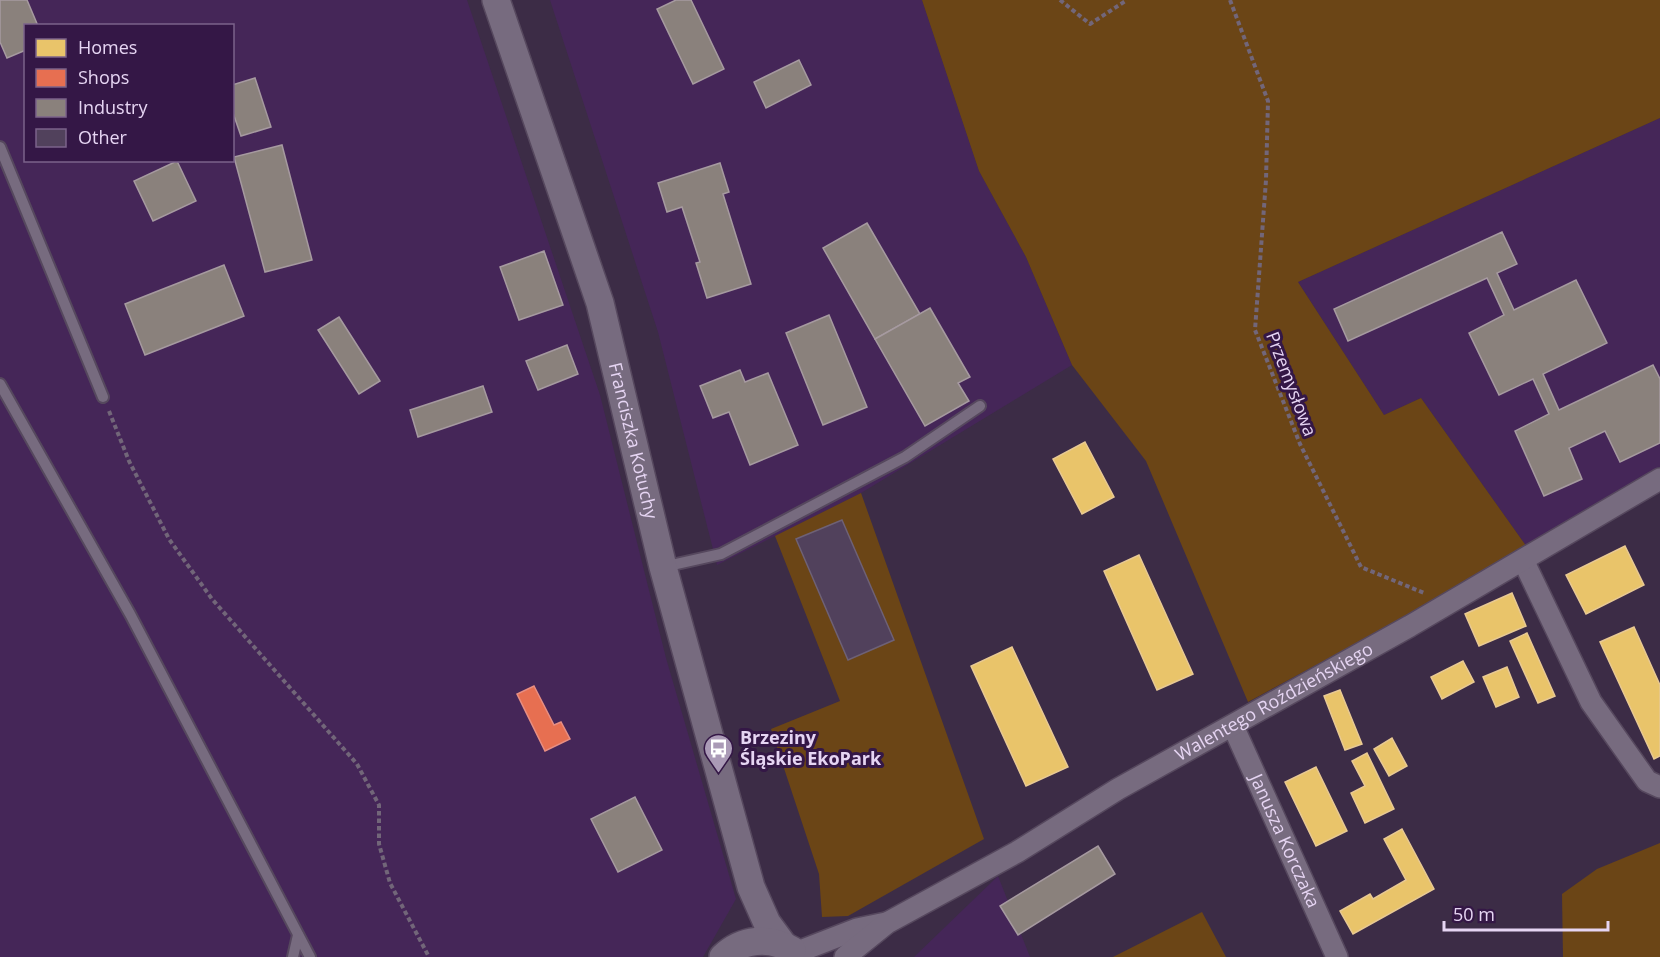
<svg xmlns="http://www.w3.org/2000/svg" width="1660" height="957" font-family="'Open Sans',sans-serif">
	<rect width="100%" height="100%" fill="#3c2c46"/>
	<g fill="#452658" fill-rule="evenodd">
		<path d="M0,0h467l133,395 66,263 70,241 -33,58h-703zM26,26h206v134h-206z"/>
		<polygon points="550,0 922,0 979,171 1026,257 1072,365 861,493 717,565 658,332"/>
		<polygon points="1660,118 1660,484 1529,550 1421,398 1384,415 1298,282"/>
		<polygon points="998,876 1030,957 914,957"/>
	</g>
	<g fill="#6b4516">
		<polygon points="922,0 1660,0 1660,118 1298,282 1384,415 1421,398 1529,550 1248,702 1146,461 1072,365 1026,257 979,171"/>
		<polygon points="861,493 984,839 848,916 822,917 819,874 771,729 840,701 775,536"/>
		<polygon points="1660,843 1660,957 1563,957 1562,894 1597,869"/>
		<polygon points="1202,912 1226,957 1113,957"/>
	</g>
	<g fill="#e9c46a" stroke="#e8c993" stroke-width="1.5">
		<polygon points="1085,442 1114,497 1082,514 1053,459"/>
		<polygon points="1625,546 1644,585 1586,614 1566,575"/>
		<polygon points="1139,555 1193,674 1157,690 1104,571"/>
		<polygon points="1512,593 1526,626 1479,646 1465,614"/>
		<polygon points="1634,627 1660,685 1660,756 1654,759 1600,642"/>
		<polygon points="1527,633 1555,696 1538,703 1510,641"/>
		<polygon points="1012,647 1068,767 1026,786 971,666"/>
		<polygon points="1463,661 1474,682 1442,699 1431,677"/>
		<polygon points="1507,667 1519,697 1496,707 1483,677"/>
		<polygon points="1340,690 1362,744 1345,750 1324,696"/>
		<polygon points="1392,738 1407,766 1389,776 1374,749"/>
		<polygon points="1367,753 1394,809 1365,823 1351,793 1365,786 1352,761"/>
		<polygon points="1316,767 1347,831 1316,846 1285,782"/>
		<polygon points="1402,829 1434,889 1353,934 1340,911 1370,894 1373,899 1406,880 1384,839"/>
	</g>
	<polygon fill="#e76f51" stroke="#e78e82" stroke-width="1.5" points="534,686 554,725 561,722 570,739 545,751 517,694"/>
	<g fill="#8a817c" stroke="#a69aa0" stroke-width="1.5">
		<polygon points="0,0 27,0 38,26 26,26 26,50 7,58 0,42"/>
		<polygon points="676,0 691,0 724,69 693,84 657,9"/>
		<polygon points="799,60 811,85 766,108 754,82"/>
		<polygon points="255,78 271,127 241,136 232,110 232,85"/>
		<polygon points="282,145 312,260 265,272 234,157"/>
		<polygon points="177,161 196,201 153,221 134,181"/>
		<polygon points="720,163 729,192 723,194 751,284 707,298 696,263 700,262 682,207 667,212 658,183"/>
		<polygon points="867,223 920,314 875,339 823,248"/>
		<polygon points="1502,232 1517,264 1497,273 1514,310 1576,280 1607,343 1543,374 1559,410 1653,365 1660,379 1660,443 1620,462 1605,431 1569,448 1582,479 1544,496 1515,431 1549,414 1533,379 1499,395 1469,333 1504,315 1487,278 1348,341 1334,309"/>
		<polygon points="544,251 563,305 519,320 500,267"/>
		<polygon points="224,265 244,316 145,355 125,304"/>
		<polygon points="930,308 970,377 958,383 969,401 925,426 875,339"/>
		<polygon points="829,315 867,407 823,425 786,333"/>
		<polygon points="339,317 380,381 359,394 318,330"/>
		<polygon points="567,345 578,374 538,390 526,361"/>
		<polygon points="740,370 745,382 768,373 798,445 750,465 729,412 713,418 700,386"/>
		<polygon points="483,386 492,412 418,437 410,410"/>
		<polygon points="635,797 662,850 618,872 591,819"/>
		<polygon points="1098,846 1115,874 1018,935 1000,906"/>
	</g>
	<polygon fill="#51415c" stroke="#6e6176" stroke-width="1.5" points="842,520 894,640 848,660 796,539"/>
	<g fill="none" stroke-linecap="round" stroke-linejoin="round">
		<defs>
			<g id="service">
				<polyline points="0,147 103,397"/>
				<polyline points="0,384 130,614 310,957"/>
				<polyline points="663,567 721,554 905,457 980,406"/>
				<polyline points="293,957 298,935"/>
			</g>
			<g id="minor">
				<polyline points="1523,560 1591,702 1647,781 1660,787"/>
				<path id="s1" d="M1233,726l104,231"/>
				<polyline points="795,953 857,929 886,923"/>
				<path id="s2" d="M845,957l42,-34 130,-71 101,-63 292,-163 250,-147"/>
			</g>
			<g id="tertiary">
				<path id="s3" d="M496,0l104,303 63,264 88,320 16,36 17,23"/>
				<path d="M723,957c19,-18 46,-21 69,-7"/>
			</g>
		</defs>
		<use href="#service" stroke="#56485e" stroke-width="14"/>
		<use href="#minor" stroke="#56485e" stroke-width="24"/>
		<use href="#tertiary" stroke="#56485e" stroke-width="30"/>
		<g stroke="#726679" stroke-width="4" stroke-dasharray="4.5 3" stroke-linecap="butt">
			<polyline points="1060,0 1090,24 1127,0"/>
			<polyline points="1230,0 1268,101 1266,180 1255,330 1300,444 1361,567 1424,593"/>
			<polyline points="109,411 129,461 169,539 212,599 357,764 379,805 379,844 390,883 429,957"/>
		</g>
		<use href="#service" stroke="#776b7f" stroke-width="10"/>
		<use href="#minor" stroke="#776b7f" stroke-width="21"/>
		<use href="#tertiary" stroke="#776b7f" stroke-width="27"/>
	</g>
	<defs>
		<symbol id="bus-pin" viewBox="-11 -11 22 30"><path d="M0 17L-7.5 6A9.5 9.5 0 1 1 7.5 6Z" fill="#aa9ab6" stroke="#341746"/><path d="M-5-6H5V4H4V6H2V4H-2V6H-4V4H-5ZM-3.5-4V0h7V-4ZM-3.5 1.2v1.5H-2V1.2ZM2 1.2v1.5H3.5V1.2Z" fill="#fff"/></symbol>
	</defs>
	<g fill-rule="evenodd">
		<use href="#bus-pin" x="702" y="732" width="33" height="45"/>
	</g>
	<g text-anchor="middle" stroke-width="6" stroke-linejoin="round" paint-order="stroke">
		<g font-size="18" fill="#e6d5f3" stroke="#341746">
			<text transform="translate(1291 384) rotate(69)" y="6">Przemysłowa</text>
			<text dy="6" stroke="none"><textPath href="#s3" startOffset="462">Franciszka Kotuchy</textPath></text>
			<text dy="6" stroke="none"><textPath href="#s2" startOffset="500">Walentego Roździeńskiego</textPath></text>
			<text dy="6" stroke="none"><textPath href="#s1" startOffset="126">Janusza Korczaka</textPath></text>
		</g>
		<g font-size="18" font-weight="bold" fill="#e6d5f3" stroke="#341746" text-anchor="start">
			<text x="740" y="744">Brzeziny<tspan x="740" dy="21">Śląskie EkoPark</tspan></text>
		</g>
	</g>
	<rect x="24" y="24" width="210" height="138" fill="#341746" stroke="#7b638b" stroke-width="1.5"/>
	<rect x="36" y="39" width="30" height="18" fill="#e9c46a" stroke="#7b638b" stroke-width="1.5"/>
	<text x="78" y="54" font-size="18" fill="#e6d5f3">Homes</text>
	<rect x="36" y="69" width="30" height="18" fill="#e76f51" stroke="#7b638b" stroke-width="1.5"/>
	<text x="78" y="84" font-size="18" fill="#e6d5f3">Shops</text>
	<rect x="36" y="99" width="30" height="18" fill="#8a817c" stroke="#7b638b" stroke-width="1.5"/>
	<text x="78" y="114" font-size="18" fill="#e6d5f3">Industry</text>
	<rect x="36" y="129" width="30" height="18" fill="#51415c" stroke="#7b638b" stroke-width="1.5"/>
	<text x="78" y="144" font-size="18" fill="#e6d5f3">Other</text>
	<path d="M1444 921v9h164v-9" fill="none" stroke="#e6d5f3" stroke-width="3"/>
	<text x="1453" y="921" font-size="18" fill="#e6d5f3" stroke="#341746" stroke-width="4.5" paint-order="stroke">50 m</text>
</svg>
